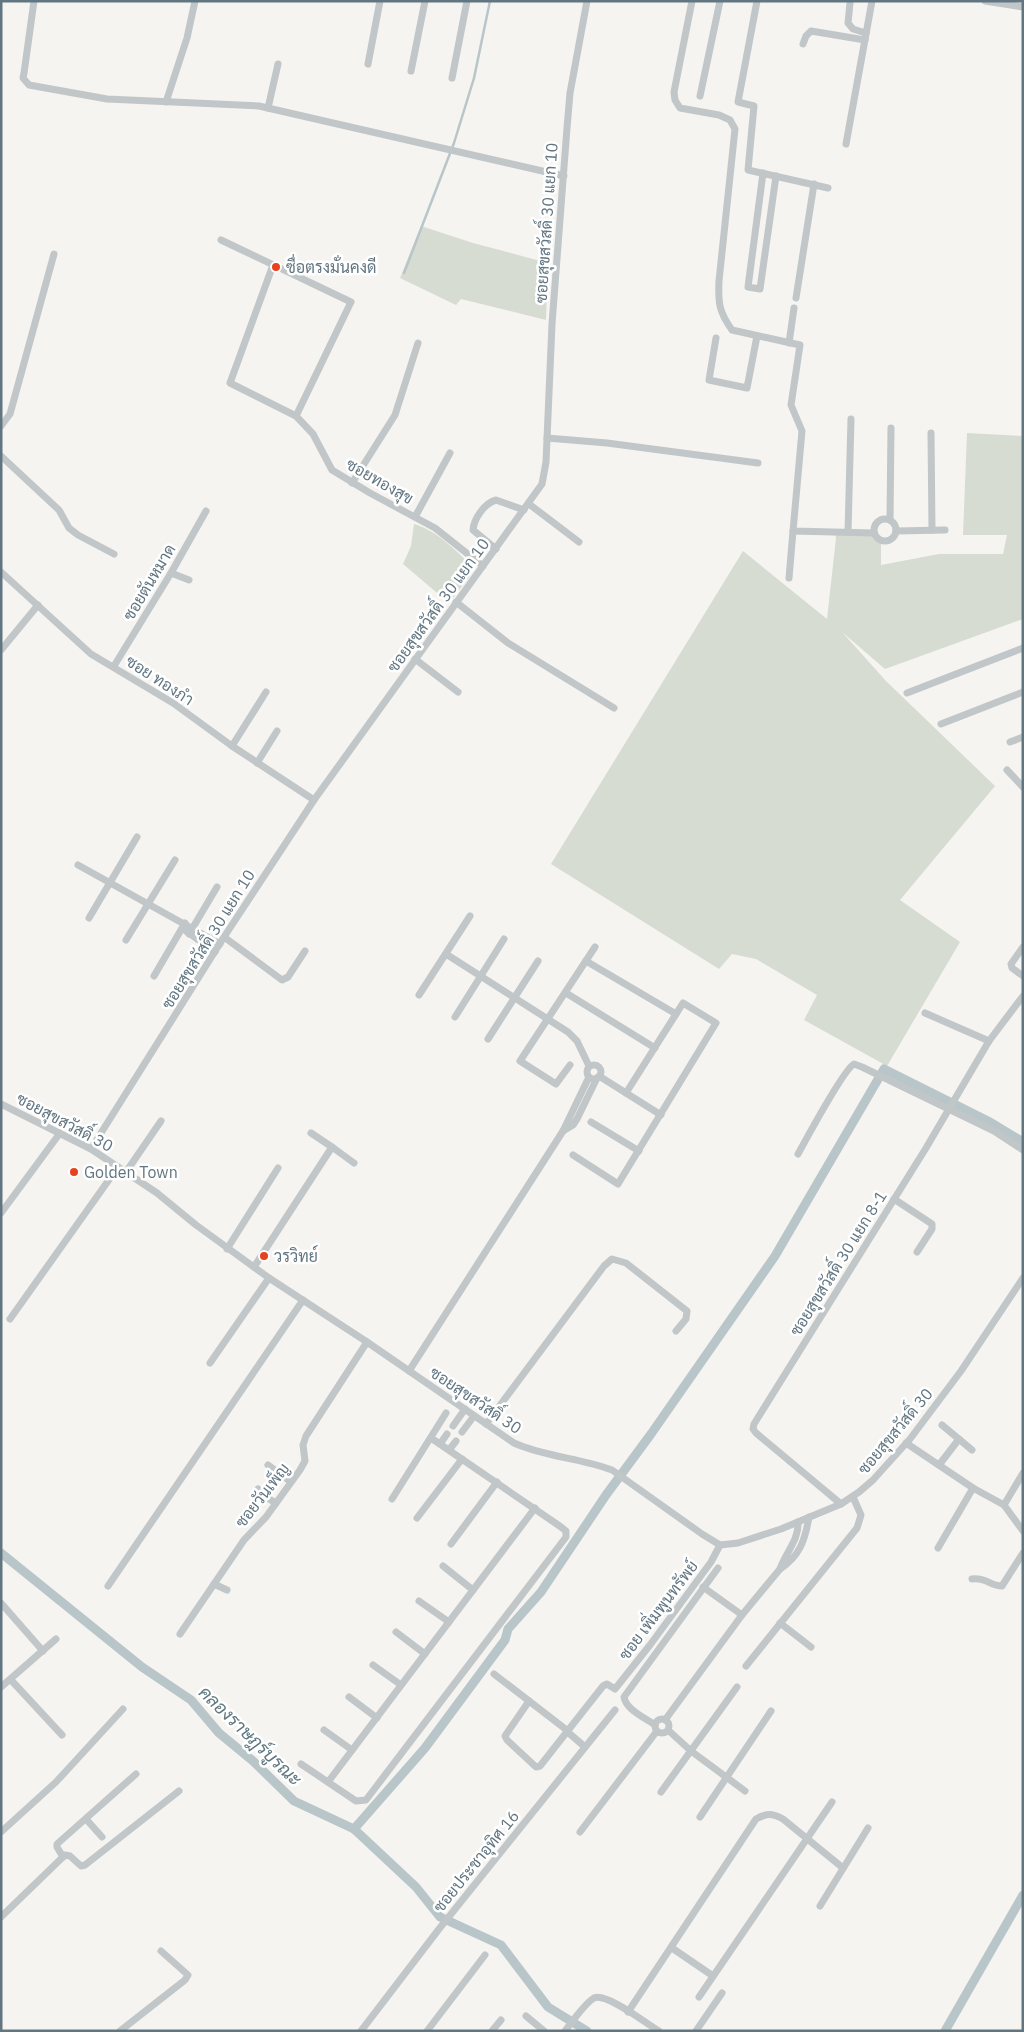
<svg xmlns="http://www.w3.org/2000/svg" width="1024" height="2032" font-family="'IBM Plex Sans',Sarabun,sans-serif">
	<rect width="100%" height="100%" fill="#f5f4f0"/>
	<g fill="#d6dcd1">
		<polygon points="421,226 473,243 548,263 546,320 461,299 456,305 400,278"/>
		<polygon points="967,433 1023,436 1023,619 885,669 842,632 886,681 995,786 900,900 960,942 887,1066 804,1020 817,995 756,959 732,954 719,969 551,864 743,551 827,619 836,538 835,533 871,535 881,543 881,565 939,554 1003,554 1007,535 963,535"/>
		<path d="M414,524c24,7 42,27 59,43l-3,9 -21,27 -46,-39 8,-18z"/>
	</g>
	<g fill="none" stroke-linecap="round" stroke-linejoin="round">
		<polyline stroke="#b9c6c9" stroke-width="2.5" points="404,273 454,143 474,78 490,1"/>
		<g stroke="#b9c6c9" stroke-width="9">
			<polyline points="1,1553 142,1667 191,1700 219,1733 253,1761 294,1801 354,1829 416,1887 440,1917 501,1945 548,2007 587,2031"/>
			<polyline points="354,1829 425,1748 505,1640 508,1629 541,1592 606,1495 651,1434 775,1256 884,1069 990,1122 1023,1142"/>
			<polyline points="945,2031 1023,1895"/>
		</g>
		<g stroke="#c1c6c8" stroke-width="7">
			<polyline points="34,1 24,73 23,78 29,85 107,99 259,106 564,176"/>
			<path d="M692,1l-18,91 1,8 5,8 39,7 11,5 5,9 -16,152c-1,22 0,31 13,49l68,15 -9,60 11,26 -9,100 80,2"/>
			<polyline points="757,1 738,102 754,106 748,170 828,188"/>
			<polyline points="985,1 1023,7"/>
			<polyline points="850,3 848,23 853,29 866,33"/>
			<polyline points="803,44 806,36 811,31 865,40"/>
			<polyline points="368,64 380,1"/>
			<polyline points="411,71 425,1"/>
			<polyline points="452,78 467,1"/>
			<polyline points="700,96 720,1"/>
			<polyline points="166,102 187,38 195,1"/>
			<polyline points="268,108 278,64"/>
			<polyline points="846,144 872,1"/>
			<polyline points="763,173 748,287 760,289 776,176"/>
			<polyline points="221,240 351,302 296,416"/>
			<polyline points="273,265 230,383 296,416 313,434 332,470 370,493 435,528 483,566"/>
			<polyline points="796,298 814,184"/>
			<polyline points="716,338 709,380 747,388 757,336"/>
			<polyline points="789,343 794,308"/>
			<polyline points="1,426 10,414 54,254"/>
			<polyline points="931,433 932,530"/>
			<polyline points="547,438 607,443 758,463"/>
			<polyline points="1,456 59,510 69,528 78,535 114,554"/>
			<polyline points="352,483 395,415 418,343"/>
			<polyline points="529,504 579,542"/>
			<polyline points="415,517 450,453"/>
			<circle cx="885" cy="530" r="11"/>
			<polyline points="890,520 891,428"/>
			<polyline points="896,531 945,530"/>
			<polyline points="848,532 851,419"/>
			<path d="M496,549l-23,-19c1,-12 12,-27 23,-30l28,10"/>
			<polyline points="1,572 91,654 173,703 232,746 314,800"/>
			<polyline points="171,573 189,580"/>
			<polyline points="789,578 793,531"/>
			<polyline points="456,602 508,643 614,708"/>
			<polyline points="1,650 38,605"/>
			<polyline points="415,659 458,692"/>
			<polyline points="114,666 171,573 206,511"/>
			<polyline points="907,693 1023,648"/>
			<polyline points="941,724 1023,692"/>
			<polyline points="1010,742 1023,737"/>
			<polyline points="232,746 266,692"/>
			<polyline points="257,763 277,731"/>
			<polyline points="1007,770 1023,787"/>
			<polyline points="78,865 220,944"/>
			<polyline points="89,918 137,837"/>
			<polyline points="186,931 215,952"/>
			<polyline points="189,934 217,887"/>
			<polyline points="224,937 282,980 288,977 305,951"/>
			<polyline points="126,940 175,860"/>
			<polyline points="1023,947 1011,964 1012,968 1023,976"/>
			<polyline points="446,954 568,1032 577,1041 589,1066"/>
			<polyline points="586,961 676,1014"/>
			<polyline points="154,976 185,923"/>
			<polyline points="566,993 655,1048"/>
			<polyline points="419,995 470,916"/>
			<polyline points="925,1013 989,1041"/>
			<polyline points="455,1017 504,939"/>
			<polyline points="488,1039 538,961"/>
			<polyline points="570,1065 556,1084 520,1061 595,947"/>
			<circle cx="594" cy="1072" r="7"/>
			<polyline points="599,1076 661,1115"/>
			<path d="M1,1104l90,45 66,44 39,32 73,53 98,64 147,101c31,14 67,15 98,27l90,64 18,11 18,-2 43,-14 60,-25 18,-12 14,-12 37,-41 51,-68 62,-93"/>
			<polyline points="591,1122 639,1151"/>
			<polyline points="563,1131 573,1125 577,1119 597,1078"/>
			<polyline points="332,1147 354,1163"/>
			<polyline points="91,1149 224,937 314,800 542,484 546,462 552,324 567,128 570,93 587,1"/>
			<path d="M798,1154c9,-16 45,-84 56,-90l8,3 132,64 29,19"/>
			<polyline points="573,1155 618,1184 716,1023 683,1003 626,1093"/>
			<polyline points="126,1172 161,1121"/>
			<polyline points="894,1199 932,1224 932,1229 917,1252"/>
			<polyline points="1,1213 60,1133"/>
			<polyline points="227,1249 278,1168"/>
			<polyline points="254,1267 332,1147 311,1133"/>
			<polyline points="10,1319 118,1167"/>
			<polyline points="210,1363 269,1278"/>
			<polyline points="409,1371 563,1131 589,1077"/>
			<polyline points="486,1424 604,1266 612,1259 626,1263 687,1311 686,1319 676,1331"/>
			<polyline points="942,1425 972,1450"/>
			<polyline points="453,1426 465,1409"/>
			<polyline points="462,1432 474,1416"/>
			<polyline points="906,1443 973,1488 1004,1505 1023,1473"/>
			<polyline points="440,1444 447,1434"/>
			<polyline points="449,1450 456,1441"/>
			<polyline points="268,1465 291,1482"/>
			<polyline points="939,1465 959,1439"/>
			<polyline points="258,1489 264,1496 276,1503"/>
			<polyline points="392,1499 446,1413"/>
			<polyline points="841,1504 756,1433 753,1429 754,1424 926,1148 989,1041 1023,996"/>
			<polyline points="1004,1505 1023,1531"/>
			<polyline points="417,1518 462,1459"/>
			<path d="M798,1522c1,18 -12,30 -18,47 20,-13 25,-29 29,-52"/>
			<polyline points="451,1544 497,1482"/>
			<polyline points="938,1548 973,1488"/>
			<polyline points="443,1566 473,1590"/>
			<path d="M972,1579c14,-2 18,7 30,7l21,-33"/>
			<polyline points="214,1584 227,1590"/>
			<polyline points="108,1586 303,1300"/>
			<polyline points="703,1587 742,1615"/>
			<polyline points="419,1601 449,1622"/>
			<polyline points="1,1603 43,1651"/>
			<polyline points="780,1623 811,1647"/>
			<polyline points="396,1632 425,1654"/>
			<polyline points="180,1634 244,1540 266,1517 300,1470 305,1461 303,1445 306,1436 367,1342"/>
			<polyline points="373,1665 401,1685"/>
			<polyline points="746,1666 857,1528 861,1515 853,1497"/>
			<polyline points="494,1674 568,1731"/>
			<polyline points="11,1680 62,1735"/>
			<polyline points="1,1687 56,1639"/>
			<polyline points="349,1697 377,1718"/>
			<polyline points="529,1701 505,1736 507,1740 536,1767 540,1766 603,1686 607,1684 615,1689 650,1645 711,1562 720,1545"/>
			<circle cx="662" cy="1726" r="7"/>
			<polyline points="665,1720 742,1615 780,1569"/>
			<path d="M655,1725c-9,-7 -29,-15 -31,-28l94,-129"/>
			<polyline points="324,1730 352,1750"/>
			<polyline points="668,1730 691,1751 745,1791"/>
			<polyline points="570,1734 585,1747"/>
			<polyline points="301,1764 356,1801 366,1800 566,1537 566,1531 561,1527 431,1438"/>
			<polyline points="328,1782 535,1508"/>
			<polyline points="661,1792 737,1687"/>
			<polyline points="700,1817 771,1711"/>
			<polyline points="86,1819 102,1837"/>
			<polyline points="1,1832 56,1782 123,1709"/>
			<polyline points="580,1832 657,1731"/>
			<polyline points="63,1857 57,1847 57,1844 136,1774"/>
			<polyline points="820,1906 868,1828"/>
			<polyline points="1,1917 65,1855 70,1856 81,1866 85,1865 179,1791"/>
			<polyline points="672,1948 713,1976"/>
			<polyline points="699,1997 832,1802"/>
			<path d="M628,2012l128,-193c11,-6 16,-6 27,0l60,49"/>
			<polyline points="526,2016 544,2031"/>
			<polyline points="120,2031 185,1980 188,1975 161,1951"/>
			<polyline points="361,2031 439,1929 615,1710"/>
			<polyline points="427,2031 485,1955"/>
			<polyline points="492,2031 501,2020"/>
			<path d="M565,2031c7,-9 20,-28 29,-33 12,-6 53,26 65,33"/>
			<polyline points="696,2031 722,1993"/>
		</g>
	</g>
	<g fill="#e7421e" stroke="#fff" stroke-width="2">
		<circle cx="276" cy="267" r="5"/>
		<circle cx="74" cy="1172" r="5"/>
		<circle cx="264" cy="1256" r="5"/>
	</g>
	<g text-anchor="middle" stroke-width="5" stroke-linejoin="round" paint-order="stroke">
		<g font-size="16" fill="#627682" stroke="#fff">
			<text transform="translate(546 223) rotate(-86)" y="6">ซอยสุขสวัสดิ์ 30 แยก 10</text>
			<text transform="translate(380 481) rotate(30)" y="6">ซอยทองสุข</text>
			<text transform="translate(149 582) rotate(-59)" y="6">ซอยตันหมาด</text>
			<text transform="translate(438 605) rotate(-54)" y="6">ซอยสุขสวัสดิ์ 30 แยก 10</text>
			<text transform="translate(160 680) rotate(33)" y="6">ซอย ทองภํา</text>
			<text transform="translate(208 939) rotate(-58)" y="6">ซอยสุขสวัสดิ์ 30 แยก 10</text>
			<text transform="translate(65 1122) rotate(28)" y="6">ซอยสุขสวัสดิ์ 30</text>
			<text transform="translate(838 1263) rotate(-58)" y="6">ซอยสุขสวัสดิ์ 30 แยก 8-1</text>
			<text transform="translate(476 1400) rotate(34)" y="6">ซอยสุขสวัสดิ์ 30</text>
			<text transform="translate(895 1431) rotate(-50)" y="6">ซอยสุขสวัสดิ์ 30</text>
			<text transform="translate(262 1495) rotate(-52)" y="6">ซอยวันเพ็ญ</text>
			<text transform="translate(658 1610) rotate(-53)" y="6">ซอย เพิ่มพูนทรัพย์</text>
			<text transform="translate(476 1861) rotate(-51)" y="6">ซอยประชาอุทิศ 16</text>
		</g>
		<g font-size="16" fill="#627682" stroke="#fff" text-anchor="start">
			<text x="286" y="273">ซื่อตรงมั่นคงดี</text>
			<text x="84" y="1178">Golden Town</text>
			<text x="274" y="1262">วรวิทย์</text>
		</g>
		<g font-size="18" font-style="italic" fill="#5e787f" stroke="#fff">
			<text transform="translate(250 1736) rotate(44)" y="6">คลองราษฎร์บูรณะ</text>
		</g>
	</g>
	<rect width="1024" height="2032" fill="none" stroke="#627682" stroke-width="5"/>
</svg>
